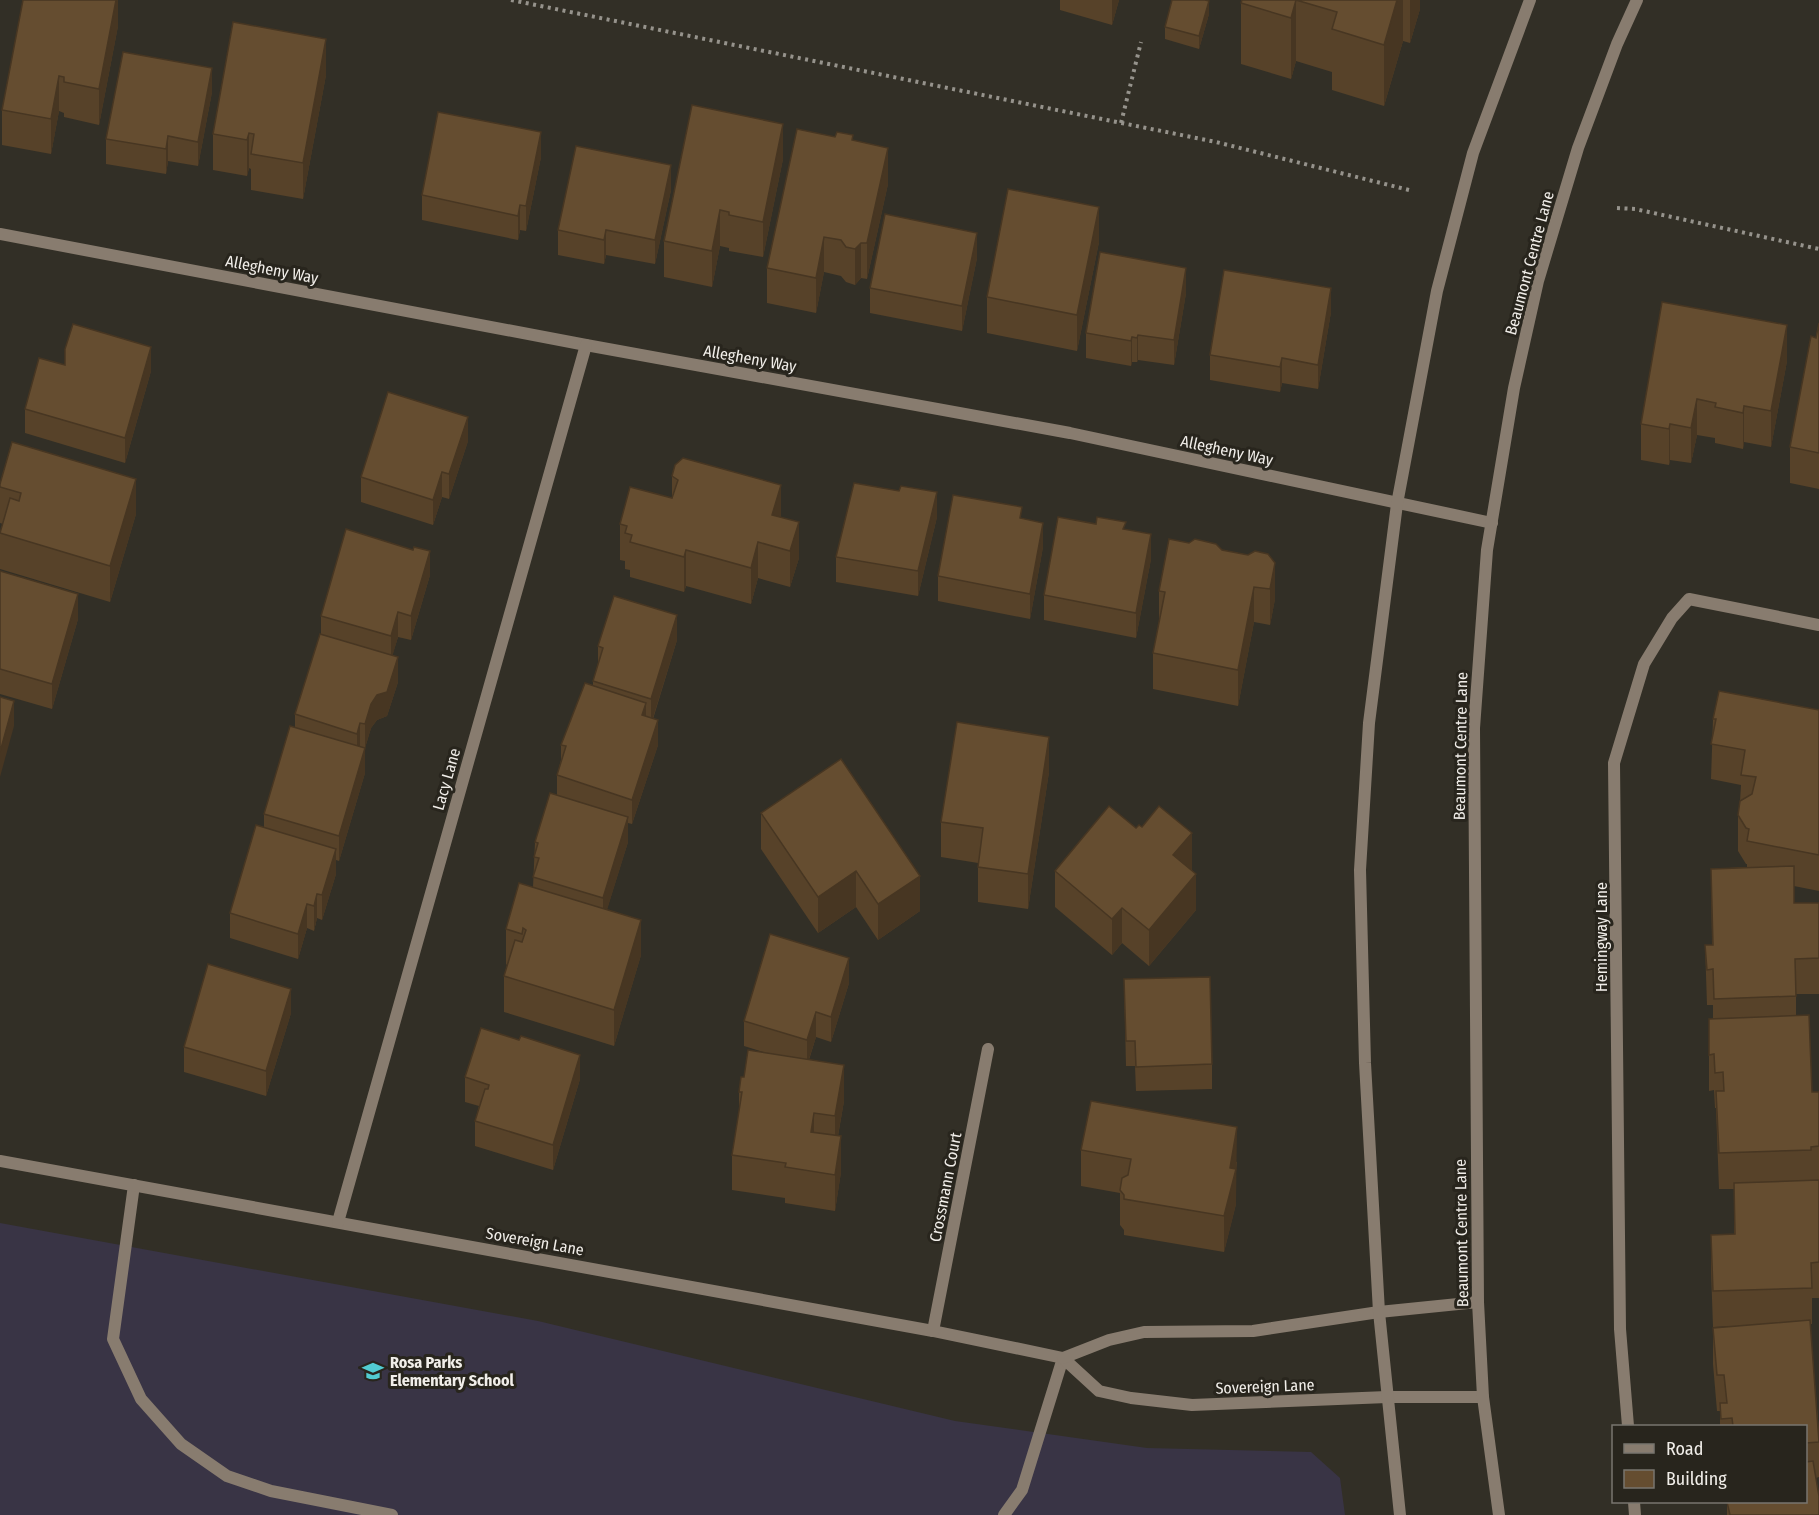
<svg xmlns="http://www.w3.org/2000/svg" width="1819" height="1515" font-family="'Fira Sans Condensed',sans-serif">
	<rect width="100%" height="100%" fill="#322f26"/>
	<polygon fill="#393445" points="0,1223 538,1321 955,1421 1147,1448 1311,1452 1340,1478 1345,1515 0,1515"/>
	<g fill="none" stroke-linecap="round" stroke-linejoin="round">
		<g stroke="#96938c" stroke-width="4" stroke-dasharray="3 4.5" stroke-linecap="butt">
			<polyline points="511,0 1216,142 1409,190"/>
			<polyline points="1121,123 1141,42"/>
			<polyline points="1617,208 1635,209 1819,249"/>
		</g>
		<g stroke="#887c6f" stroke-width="12">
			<polyline points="134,1185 113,1339 141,1399 181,1444 227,1476 271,1491 392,1515"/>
			<polyline points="1004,1515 1022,1490 1063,1358"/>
		</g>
		<g stroke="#887c6f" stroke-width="12">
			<polyline points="0,234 586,345 1070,433 1492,523"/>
			<polyline points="0,1161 933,1331 1063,1358 1099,1391 1131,1398 1192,1405 1387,1397 1483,1397"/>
			<polyline points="338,1222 586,345"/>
			<polyline points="933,1331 988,1049"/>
			<polyline points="1063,1358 1109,1340 1144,1332 1253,1331 1379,1312 1478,1302"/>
			<polyline points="1628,1426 1620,1329 1614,763 1644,664 1672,618 1689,599 1819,625"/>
			<polyline points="1634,1502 1635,1515"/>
		</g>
		<g stroke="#887c6f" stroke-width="12">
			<polyline points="1400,1515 1379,1312 1365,1063 1360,870 1369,723 1397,504 1437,291 1473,153 1530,0"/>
			<polyline points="1499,1515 1483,1397 1478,1302 1474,728 1487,550 1514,388 1538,281 1578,148 1617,44 1637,0"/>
		</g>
	</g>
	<g fill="#574229">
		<polygon points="118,0 118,26 99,125 64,117 64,113 59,111 51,154 2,145 2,110"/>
		<polygon points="1060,0 1119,0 1112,25 1060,10"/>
		<polygon points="1242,0 1420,0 1420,9 1410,43 1403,41 1384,106 1332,90 1332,72 1296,61 1291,79 1241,64 1241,3"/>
		<polygon points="1209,14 1199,49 1165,39 1165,27"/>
		<polygon points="326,75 303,199 251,190 251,169 249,168 247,176 213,170 213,134"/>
		<polygon points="212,92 198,166 168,161 166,174 106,164 106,139"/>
		<polygon points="835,137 853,140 888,184 867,279 861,278 855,285 846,282 841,276 824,272 816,313 767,303 767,268"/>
		<polygon points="541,157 526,231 520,230 518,240 422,220 422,195"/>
		<polygon points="783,159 763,257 729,251 729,248 720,246 712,287 664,277 664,241"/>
		<polygon points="671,190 655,264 606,255 604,264 558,255 558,230"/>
		<polygon points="1099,242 1077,351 987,333 987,297"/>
		<polygon points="977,258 962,331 870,313 870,288"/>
		<polygon points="1186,293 1174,365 1138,360 1137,362 1132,362 1131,366 1086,358 1086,333"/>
		<polygon points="1662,302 1787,361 1771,447 1744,442 1743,449 1715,443 1715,438 1697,435 1691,463 1670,460 1669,465 1641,460 1641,424"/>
		<polygon points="1331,312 1318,389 1282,383 1280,392 1210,380 1210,355"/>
		<polygon points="1819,323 1819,489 1790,483 1790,447"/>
		<polygon points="65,365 151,371 125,463 25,433 25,409"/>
		<polygon points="468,441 449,499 442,497 433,525 361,502 361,477"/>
		<polygon points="672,476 781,518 799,558 790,587 758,578 751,604 686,586 684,592 630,577 630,570 625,569 625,561 620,560 620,524 672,498"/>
		<polygon points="0,484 136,514 110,602 0,569 0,533 3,524 0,523"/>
		<polygon points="937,517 918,596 836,582 836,557"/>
		<polygon points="1022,518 1043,547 1030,619 938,601 938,576"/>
		<polygon points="1126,529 1151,559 1136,638 1044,620 1044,595"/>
		<polygon points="1189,543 1248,555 1255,551 1275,599 1270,625 1254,622 1238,706 1153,689 1153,653 1159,622 1159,591"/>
		<polygon points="0,571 78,619 52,709 0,694"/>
		<polygon points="430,575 411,640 398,637 392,656 398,682 387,716 377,720 371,728 365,748 365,773 339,861 336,860 336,874 322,920 317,918 314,931 307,928 298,959 230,938 230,913 264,828 264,814 295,728 295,714 321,634 321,616"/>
		<polygon points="677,640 653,719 658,745 632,824 628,823 628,842 607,909 641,955 614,1046 504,1012 504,976 507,965 506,964 506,929 533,887 535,842 557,795 557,775 561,760 561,745 593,686 593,681 598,663 598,646"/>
		<polygon points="1819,710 1819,891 1794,886 1794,903 1819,903 1819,994 1796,994 1796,1016 1812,1092 1819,1092 1819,1298 1812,1298 1812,1324 1810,1324 1819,1432 1819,1477 1816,1478 1819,1515 1727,1515 1727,1502 1806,1502 1806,1426 1720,1426 1720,1411 1717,1411 1713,1364 1713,1328 1735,1326 1713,1327 1711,1270 1711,1235 1734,1234 1734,1189 1719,1189 1716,1108 1715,1108 1714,1090 1709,1091 1709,1019 1713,1019 1713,1005 1707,1005 1705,945 1712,945 1711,869 1747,867 1747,864 1746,864 1738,851 1738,815 1740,801 1741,785 1711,779 1713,719"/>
		<polygon points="1049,772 1028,909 978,902 978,863 941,857 941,822"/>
		<polygon points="761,813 920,911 878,940 856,907 818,933 761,849"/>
		<polygon points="1136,828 1192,869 1196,910 1149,966 1122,943 1112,955 1055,907 1055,871"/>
		<polygon points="1124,979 1212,1064 1212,1089 1136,1091 1135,1066 1126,1066"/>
		<polygon points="849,983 831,1042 816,1037 809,1060 844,1101 838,1136 841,1172 835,1211 785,1203 785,1198 732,1190 732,1155 739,1113 739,1092 744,1077 770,1054 744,1046 744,1021"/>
		<polygon points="291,1013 266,1096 184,1072 184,1047"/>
		<polygon points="465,1077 580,1079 553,1170 475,1146 475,1121 479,1106 465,1102"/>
		<polygon points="1081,1150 1237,1162 1236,1170 1236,1204 1224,1252 1124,1235 1124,1230 1120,1225 1120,1193 1081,1186"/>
	</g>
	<g fill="#473622">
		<polygon points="116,0 118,0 118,26 99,125 99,89"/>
		<polygon points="1112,0 1119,0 1112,25"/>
		<polygon points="1296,0 1296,61 1291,79 1291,18"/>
		<polygon points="1397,0 1403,0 1403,41 1384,106 1384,45"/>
		<polygon points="1410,0 1420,0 1420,9 1410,43"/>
		<polygon points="1209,1 1209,14 1199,49 1199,36"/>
		<polygon points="326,39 326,75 303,199 303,163"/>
		<polygon points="212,68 212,92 198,166 198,142"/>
		<polygon points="59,76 59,111 51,154 51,119"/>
		<polygon points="783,124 783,159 763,257 763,222"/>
		<polygon points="541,132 541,157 526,231 526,206"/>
		<polygon points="249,133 249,168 247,176 247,140"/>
		<polygon points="168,136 168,161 166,174 166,149"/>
		<polygon points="888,148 888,184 867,279 867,243"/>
		<polygon points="671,165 671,190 655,264 655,240"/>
		<polygon points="520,205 520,230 518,240 518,216"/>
		<polygon points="1099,207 1099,242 1077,351 1077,315"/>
		<polygon points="720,210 720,246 712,287 712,251"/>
		<polygon points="606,230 606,255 604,264 604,240"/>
		<polygon points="977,233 977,258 962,331 962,306"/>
		<polygon points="824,237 824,272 816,313 816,278"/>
		<polygon points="861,243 861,278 855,285 855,249"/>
		<polygon points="1186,268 1186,293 1174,365 1174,340"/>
		<polygon points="1331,288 1331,312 1318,389 1318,365"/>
		<polygon points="1787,325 1787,361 1771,447 1771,411"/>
		<polygon points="1138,335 1138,360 1137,362 1137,338"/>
		<polygon points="1132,337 1132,362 1131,366 1131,341"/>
		<polygon points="151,347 151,371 125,463 125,438"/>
		<polygon points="1282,358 1282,383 1280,392 1280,367"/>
		<polygon points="1697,399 1697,435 1691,463 1691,428"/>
		<polygon points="1744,406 1744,442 1743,449 1743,413"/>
		<polygon points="468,417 468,441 449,499 449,474"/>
		<polygon points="1670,424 1670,460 1669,465 1669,429"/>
		<polygon points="442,472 442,497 433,525 433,500"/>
		<polygon points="136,479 136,514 110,602 110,566"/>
		<polygon points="781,485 781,520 772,515"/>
		<polygon points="937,492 937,517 918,596 918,571"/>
		<polygon points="799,522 799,558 790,587 790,551"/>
		<polygon points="1043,523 1043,547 1030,619 1030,594"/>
		<polygon points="1151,534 1151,559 1136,638 1136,613"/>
		<polygon points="758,542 758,578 751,604 751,568"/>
		<polygon points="686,550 686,586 684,592 684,557"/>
		<polygon points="430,551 430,575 411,640 411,616"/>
		<polygon points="1275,563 1275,599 1270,625 1270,589"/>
		<polygon points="1254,587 1254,622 1238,706 1238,670"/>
		<polygon points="78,594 78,619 52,709 52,684"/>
		<polygon points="398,612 398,637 391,661 391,636"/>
		<polygon points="677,615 677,640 651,724 651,699"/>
		<polygon points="398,657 398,682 387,716 377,720 371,728 365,748 365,724 371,704"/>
		<polygon points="14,701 14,726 0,777 0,752"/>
		<polygon points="646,703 646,728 642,715"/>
		<polygon points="658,720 658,745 632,824 632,800"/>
		<polygon points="360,723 360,747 357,758 357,734"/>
		<polygon points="1049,737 1049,772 1028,909 1028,874"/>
		<polygon points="365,748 365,773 339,861 339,836"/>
		<polygon points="628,817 628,842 603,923 603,898"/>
		<polygon points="1192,833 1192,869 1173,891 1173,855"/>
		<polygon points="336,849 336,874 322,920 322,895"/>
		<polygon points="856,871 856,907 818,933 818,897"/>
		<polygon points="1196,874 1196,910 1149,966 1149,930"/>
		<polygon points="920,876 920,911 878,940 878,904"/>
		<polygon points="317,894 317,918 314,931 314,906"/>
		<polygon points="307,904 307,928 298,959 298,934"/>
		<polygon points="1122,908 1122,943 1112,955 1112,919"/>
		<polygon points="641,920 641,955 614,1046 614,1010"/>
		<polygon points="849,958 849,983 831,1042 831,1017"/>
		<polygon points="291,989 291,1013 266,1096 266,1071"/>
		<polygon points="816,1012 816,1037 807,1065 807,1040"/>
		<polygon points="580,1055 580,1079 553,1170 553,1145"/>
		<polygon points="844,1065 844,1101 835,1152 835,1116"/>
		<polygon points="814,1113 814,1149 811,1132"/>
		<polygon points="1237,1127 1236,1204 1224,1252 1224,1216 1230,1168"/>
		<polygon points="841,1136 841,1172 835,1211 835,1175"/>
	</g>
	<g fill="#654d30" stroke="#473622" stroke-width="1.5">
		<polygon points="23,0 116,0 99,89 64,82 64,77 59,76 51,119 2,110"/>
		<polygon points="1172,0 1205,0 1209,1 1199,36 1165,27"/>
		<polygon points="1242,0 1397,0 1384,45 1332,29 1337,12 1296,0 1291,18 1241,3"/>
		<polygon points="233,22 326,39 303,163 251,154 254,134 249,133 247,140 213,134"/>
		<polygon points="123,52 212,68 198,142 168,136 166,149 106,139"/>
		<polygon points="692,105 783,124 763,222 729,215 729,212 720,210 712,251 664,241"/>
		<polygon points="438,112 541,132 526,206 520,205 518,216 422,195"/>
		<polygon points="797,129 835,137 837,132 853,135 852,140 888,148 867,243 861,243 855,249 846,247 841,240 824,237 816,278 767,268"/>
		<polygon points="576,146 671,165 655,240 606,230 604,240 558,230"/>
		<polygon points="1008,189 1099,207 1077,315 987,297"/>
		<polygon points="885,214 977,233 962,306 870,288"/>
		<polygon points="1100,252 1186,268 1174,340 1138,335 1137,338 1132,337 1131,341 1086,333"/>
		<polygon points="1224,270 1331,288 1318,365 1282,358 1280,367 1210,355"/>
		<polygon points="1662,302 1787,325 1771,411 1744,406 1743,413 1715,407 1716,403 1697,399 1691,428 1670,424 1669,429 1641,424"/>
		<polygon points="1819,323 1819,453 1790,447 1811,336 1816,338"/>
		<polygon points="73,324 151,347 125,438 25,409 39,358 65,365 65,349"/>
		<polygon points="388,392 468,417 449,474 442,472 433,500 361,477"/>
		<polygon points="12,442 136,479 110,566 0,533 10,498 19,501 21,493 0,487 0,484"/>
		<polygon points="683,458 781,485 772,515 799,522 790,551 758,542 751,568 686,550 684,557 630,542 632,535 625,533 627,526 620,524 630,487 672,498 678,480 672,476 675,465"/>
		<polygon points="854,483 899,491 901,486 937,492 918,571 836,557"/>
		<polygon points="953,495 1022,507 1020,518 1043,523 1030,594 938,576"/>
		<polygon points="1058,517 1096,524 1097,517 1126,522 1123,529 1151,534 1136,613 1044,595"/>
		<polygon points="346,529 413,550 414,547 430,551 411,616 398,612 391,636 321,616"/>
		<polygon points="1169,539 1189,543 1195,539 1216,544 1222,550 1248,555 1255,551 1268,554 1275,563 1270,589 1254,587 1238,670 1153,653 1165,592 1159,591"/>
		<polygon points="0,571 78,594 52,684 0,669"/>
		<polygon points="614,596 677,615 651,699 593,681 603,648 598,646"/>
		<polygon points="320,634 398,657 387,692 377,695 371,704 365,724 360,723 357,734 295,714"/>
		<polygon points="585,683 646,703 642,715 658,720 632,800 557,775 566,746 561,745"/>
		<polygon points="1719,691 1819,710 1819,855 1747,841 1749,829 1746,828 1738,815 1740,801 1752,794 1756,777 1741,775 1745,750 1711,744 1716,719 1713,719"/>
		<polygon points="0,697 14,701 0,752"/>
		<polygon points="957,722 1049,737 1028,874 978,867 983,828 941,822"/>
		<polygon points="290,726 365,748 339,836 264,814"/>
		<polygon points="841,759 920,876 878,904 856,871 818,897 761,813"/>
		<polygon points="550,793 628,817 603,898 533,877 539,858 534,857 538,843 535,842"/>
		<polygon points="1109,806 1136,828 1139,825 1142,827 1159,806 1192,833 1173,855 1196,874 1149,930 1122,908 1112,919 1055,871"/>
		<polygon points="256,825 336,849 322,895 317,894 314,906 307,904 298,934 230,913"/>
		<polygon points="1794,866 1794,903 1819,903 1819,958 1795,959 1796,996 1714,999 1713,969 1707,970 1705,945 1713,945 1711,869"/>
		<polygon points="519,883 641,920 614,1010 504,976 515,940 522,942 526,930 523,928 522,934 506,929"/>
		<polygon points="770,934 849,958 831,1017 816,1012 807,1040 744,1021"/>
		<polygon points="208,964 291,989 266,1071 184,1047"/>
		<polygon points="1210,977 1212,1064 1136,1067 1135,1041 1126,1041 1124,979"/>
		<polygon points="1809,1015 1812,1092 1819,1092 1819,1146 1811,1147 1811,1150 1719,1153 1716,1091 1724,1091 1723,1072 1715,1073 1714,1054 1709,1055 1709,1019"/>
		<polygon points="481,1028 519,1040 521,1036 580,1055 553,1145 475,1121 485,1089 488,1089 489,1085 465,1077"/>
		<polygon points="748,1050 844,1065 835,1116 814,1113 811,1132 841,1136 835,1175 785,1167 786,1163 732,1155 742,1092 739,1092 741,1077 744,1077"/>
		<polygon points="1091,1101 1237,1127 1230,1168 1236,1169 1224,1216 1124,1199 1124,1195 1120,1190 1122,1178 1128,1175 1131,1159 1081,1150"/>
		<polygon points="1819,1180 1819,1262 1811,1263 1812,1288 1713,1291 1711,1235 1735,1234 1734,1183"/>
		<polygon points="1810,1320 1819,1442 1806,1443 1806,1426 1733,1426 1732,1418 1721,1419 1720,1403 1727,1403 1724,1375 1717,1375 1713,1328"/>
		<polygon points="1813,1461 1819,1496 1819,1515 1730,1515 1727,1502 1806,1502 1806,1462"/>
	</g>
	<defs>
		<symbol id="school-bare" viewBox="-9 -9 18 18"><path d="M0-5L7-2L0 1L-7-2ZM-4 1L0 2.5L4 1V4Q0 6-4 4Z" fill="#52ccd1" stroke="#28251d" stroke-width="2.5" paint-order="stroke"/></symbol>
	</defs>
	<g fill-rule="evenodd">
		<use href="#school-bare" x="358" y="1356" width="30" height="30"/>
	</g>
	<g text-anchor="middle" stroke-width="6" stroke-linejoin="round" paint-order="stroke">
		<g font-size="16" fill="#f1eee9" stroke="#28251d">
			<text transform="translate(1529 263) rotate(-75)" y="6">Beaumont Centre Lane</text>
			<text transform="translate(272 269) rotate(11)" y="6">Allegheny Way</text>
			<text transform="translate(750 358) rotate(10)" y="6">Allegheny Way</text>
			<text transform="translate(1227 450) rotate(12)" y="6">Allegheny Way</text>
			<text transform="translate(1460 746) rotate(-89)" y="6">Beaumont Centre Lane</text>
			<text transform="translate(446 779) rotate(-74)" y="6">Lacy Lane</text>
			<text transform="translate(1601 937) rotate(-90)" y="6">Hemingway Lane</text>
			<text transform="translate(945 1187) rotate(-79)" y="6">Crossmann Court</text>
			<text transform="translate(1461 1233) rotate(-91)" y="6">Beaumont Centre Lane</text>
			<text transform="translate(535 1241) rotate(10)" y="6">Sovereign Lane</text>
			<text transform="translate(1265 1386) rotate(-2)" y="6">Sovereign Lane</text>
		</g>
		<g font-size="16" font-weight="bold" fill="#f1eee9" stroke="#28251d" text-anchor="start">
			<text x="390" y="1368">Rosa Parks<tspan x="390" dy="18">Elementary School</tspan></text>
		</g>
	</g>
	<rect x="1612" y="1425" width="195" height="78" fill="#28251d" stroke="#78756f" stroke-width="1.5"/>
	<rect x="1624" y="1444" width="30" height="9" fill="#887c6f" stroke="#78756f" stroke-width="1.5"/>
	<text x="1666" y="1455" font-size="18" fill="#f1eee9">Road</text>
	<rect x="1624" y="1470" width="30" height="18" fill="#654d30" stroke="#78756f" stroke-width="1.5"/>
	<text x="1666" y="1485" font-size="18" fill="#f1eee9">Building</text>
</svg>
